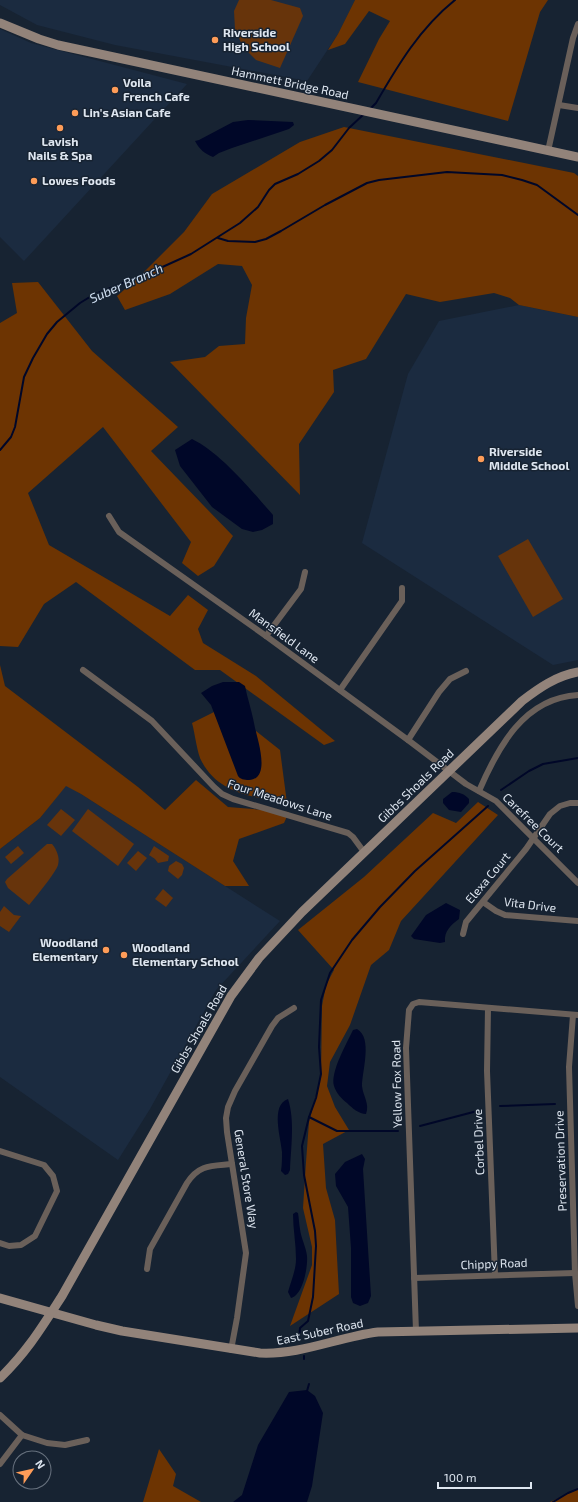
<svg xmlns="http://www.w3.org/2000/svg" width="578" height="1502" font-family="'Exo 2',sans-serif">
	<rect width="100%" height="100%" fill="#172332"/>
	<g fill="#1b2b40">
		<polygon points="0,0 355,0 338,34 307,81 115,45 37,25 0,5"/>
		<polygon points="0,29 31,43 187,84 24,261 0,237"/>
		<polygon points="519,305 578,317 578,660 553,665 362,543 408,374 439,321"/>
		<polygon points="66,785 81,794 280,921 216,990 150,1109 118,1160 0,1077 0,849 40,818"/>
	</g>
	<g fill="#67340b">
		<polygon points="239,0 271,0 300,8 303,16 280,68 256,60 243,47 235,29 234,11"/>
		<polygon points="528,539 563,599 533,617 498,556"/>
		<polygon points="61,809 75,820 61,836 47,825"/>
		<polygon points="88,809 134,844 118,866 72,831"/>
		<path d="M47,844h5c5,6 8,14 6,21 -2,7 -23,33 -29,40l-21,-17 -3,-6 2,-3z"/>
		<polygon points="18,846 24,853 11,864 5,857"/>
		<polygon points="154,846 169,856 168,861 158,863 155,859 149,855"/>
		<polygon points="138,851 147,858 136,871 127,863"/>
		<polygon points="176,861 182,864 184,868 182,875 178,879 168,871 169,866"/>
		<polygon points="163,889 173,898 166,907 155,899"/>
		<polygon points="4,906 14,915 21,916 9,932 0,926 0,912"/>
	</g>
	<g fill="#6d3402">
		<polygon points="355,0 548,0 540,12 508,121 358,82 379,39 390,21 369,11 345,44 328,50 338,34"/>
		<polygon points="344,127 574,173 578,176 578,317 519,305 510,298 494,293 440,302 406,294 366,359 333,370 334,392 299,444 300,495 170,362 205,357 219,346 245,344 246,318 252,285 242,266 218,264 170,294 125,310 117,296 139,277 184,232 212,194 300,142"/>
		<polygon points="38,282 92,351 178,427 151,451 233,536 214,566 198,576 182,563 191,542 103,427 28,493 49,545 170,616 188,595 208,610 198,629 203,643 256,676 335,741 324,745 220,670 195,670 76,582 44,604 18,647 0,646 0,323 17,313 12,283"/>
		<polygon points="0,665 5,686 138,787 165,810 196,780 228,807 289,812 284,823 239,839 233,861 249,886 225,886 81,794 66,786 40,818 0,849"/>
		<path d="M214,712l25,61 17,1v-43l24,19 7,53c-33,-6 -68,-9 -85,-41 -5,-8 -7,-29 -10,-39z"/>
		<polygon points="478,802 498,815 401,921 389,950 371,965 350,1025 330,1062 327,1086 335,1107 349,1130 323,1144 326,1188 335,1220 339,1294 290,1326 312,1265 312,1247 303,1208 306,1162 309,1122 321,1076 322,1006 326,985 334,970 298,930 364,877 433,813 456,823"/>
		<polygon points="159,1449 176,1474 173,1486 201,1502 143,1502"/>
		<polygon points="578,1489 578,1502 550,1502"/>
	</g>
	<g fill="#000728">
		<path d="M248,120l45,2 1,3 -5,4 -57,19 -13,5 -6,4c-8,-3 -14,-8 -18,-16l4,-1 34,-18z"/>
		<path d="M192,439c29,14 60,52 81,76v9l-11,6 -9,2 -11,-3 -30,-22 -32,-41 -5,-16z"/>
		<path d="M223,682h16l6,4 2,9c3,11 6,22 8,33 3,13 16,51 -6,52 -5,0 -9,-1 -11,-4l-27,-71 -10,-12 11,-7z"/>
		<path d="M452,792c8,0 12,2 17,7v4l-8,9 -12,-2 -6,-7v-4z"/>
		<path d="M446,903l14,7 -1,9c-8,6 -15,12 -14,23l-5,1 -26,-4 -3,-3 15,-21z"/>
		<path d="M357,1029c16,9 5,42 5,57 1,10 8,18 4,28 -7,0 -14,-6 -19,-11 -5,-4 -11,-10 -13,-17 -4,-14 13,-43 19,-56z"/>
		<path d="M288,1099c7,21 3,48 2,71l-2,4 -3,1 -4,-4c1,-6 1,-13 1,-19 -1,-14 -12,-47 6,-53z"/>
		<polygon points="362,1154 365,1159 363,1169 371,1296 368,1303 360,1306 353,1303 351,1297 351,1248 348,1207 336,1186 335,1174 345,1162"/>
		<path d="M296,1212l2,1c1,6 1,11 2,16 1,9 6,18 7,27 1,11 -4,39 -16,42l-3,-6c3,-11 8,-22 8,-33 0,-15 -3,-30 -3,-45z"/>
		<polygon points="307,1390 315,1396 323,1413 312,1486 307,1502 233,1502 242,1495 258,1445 289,1392"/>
	</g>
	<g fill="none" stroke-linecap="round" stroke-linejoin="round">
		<g stroke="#000728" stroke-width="2">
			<path d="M370,109l6,-6c22,-38 44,-75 79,-103"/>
			<polyline points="218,238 228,241 255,242 266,239 281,231 325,205 367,183 379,180 447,172 502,175 522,180 537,185 578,215"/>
			<polyline points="0,450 11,437 15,427 24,377 33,358 47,334 57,322 80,303 93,295 158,269 191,254 240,223 258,207 269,190 275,184 298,174 319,161 332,150 349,128 364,114"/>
			<polyline points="501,790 529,771 543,764 578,758"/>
			<polyline points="500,1106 555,1104"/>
			<polyline points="309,1117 337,1131 398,1131"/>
			<polyline points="420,1126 481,1110"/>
			<polyline points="299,1339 300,1328 308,1321 313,1297 316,1246 315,1231 304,1175 302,1146 309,1117 316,1098 321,1074 319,1047 321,1000 330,973 352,940 380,907 415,871 488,806"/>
			<polyline points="304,1356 304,1359"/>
			<polyline points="307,1391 309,1384"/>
			<polyline points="553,1502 568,1493 578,1489"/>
		</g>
		<g stroke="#6a605a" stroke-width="6">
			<polyline points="559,105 578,108"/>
			<polyline points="548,151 573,38 578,24"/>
			<polyline points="109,516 119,532 266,636 408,740 466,784 496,801 578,883"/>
			<polyline points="266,636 301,589 305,572"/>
			<polyline points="83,670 152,721 214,787 222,794 233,799 348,833 353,837 364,852"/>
			<polyline points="340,690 402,601 402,588"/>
			<polyline points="408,740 439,692 450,679 466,671"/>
			<path d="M479,791c19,-44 45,-93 99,-96"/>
			<polyline points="483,902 496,911 505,915 578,921"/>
			<polyline points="463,934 466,922 526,849 550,814 560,806 570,803 578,803"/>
			<polyline points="488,1008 487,1071 495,1275"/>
			<polyline points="573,1015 569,1067 575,1273 578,1306"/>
			<polyline points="0,1151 44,1165 53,1176 57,1191 35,1236 21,1245 9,1246 0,1243"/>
			<path d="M147,1269l3,-20 37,-66c12,-19 25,-17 45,-19"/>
			<polyline points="414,1278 575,1273"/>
			<polyline points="416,1331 406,1048 409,1010 413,1004 419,1002 578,1015"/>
			<polyline points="231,1350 237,1318 246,1253 227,1132 226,1118 228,1107 235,1091 272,1026 278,1018 294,1008"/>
			<polyline points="0,1415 22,1435 47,1443 65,1445 87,1440"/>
			<polyline points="0,1464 22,1435"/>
		</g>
		<g stroke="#92837a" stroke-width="9">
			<polyline points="0,23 39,39 58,45 578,157"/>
			<path d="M0,1298l96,27 26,6 138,22c41,2 78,-16 118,-21l200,-4"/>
			<path d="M0,1378c27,-26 42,-51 62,-82l169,-300 28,-38 43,-46 220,-211c17,-13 34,-25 56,-29"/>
		</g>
	</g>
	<g fill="#fe9c58" stroke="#172332" stroke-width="1.5">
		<circle cx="215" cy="40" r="4"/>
		<circle cx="115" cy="90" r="4"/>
		<circle cx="75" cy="113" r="4"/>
		<circle cx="60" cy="128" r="4"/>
		<circle cx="34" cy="181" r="4"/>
		<circle cx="481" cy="459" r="4"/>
		<circle cx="106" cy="950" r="4"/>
		<circle cx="124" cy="955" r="4"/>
	</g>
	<g text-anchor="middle" stroke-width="3" stroke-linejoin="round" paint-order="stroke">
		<g font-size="12" font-weight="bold" fill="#dee6f0" stroke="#172332" text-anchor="start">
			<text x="223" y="37">Riverside<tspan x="223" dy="14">High School</tspan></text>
			<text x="123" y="87">Voila<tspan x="123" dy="14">French Cafe</tspan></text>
			<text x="83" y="117">Lin's Asian Cafe</text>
			<text x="60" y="146" text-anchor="middle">Lavish<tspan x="60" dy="14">Nails &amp; Spa</tspan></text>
			<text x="42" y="185">Lowes Foods</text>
			<text x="489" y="456">Riverside<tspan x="489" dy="14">Middle School</tspan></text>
			<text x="98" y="947" text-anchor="end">Woodland<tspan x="98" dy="14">Elementary</tspan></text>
			<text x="132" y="952">Woodland<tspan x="132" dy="14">Elementary School</tspan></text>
		</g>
		<g font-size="12" fill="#dee6f0" stroke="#172332">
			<text transform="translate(290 83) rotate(12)" y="4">Hammett Bridge Road</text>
			<text transform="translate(284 636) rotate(36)" y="4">Mansfield Lane</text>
			<text transform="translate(416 786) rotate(-44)" y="4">Gibbs Shoals Road</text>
			<text transform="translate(280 800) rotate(18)" y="4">Four Meadows Lane</text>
			<text transform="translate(533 823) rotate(44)" y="4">Carefree Court</text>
			<text transform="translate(488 878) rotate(-50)" y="4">Elexa Court</text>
			<text transform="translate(530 905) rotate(7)" y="4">Vita Drive</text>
			<text transform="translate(199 1029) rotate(-60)" y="4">Gibbs Shoals Road</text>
			<text transform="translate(397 1084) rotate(-91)" y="4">Yellow Fox Road</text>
			<text transform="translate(479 1142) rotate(-92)" y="4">Corbel Drive</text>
			<text transform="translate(561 1161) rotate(-92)" y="4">Preservation Drive</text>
			<text transform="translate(246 1179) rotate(81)" y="4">General Store Way</text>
			<text transform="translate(494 1264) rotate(-2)" y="4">Chippy Road</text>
			<text transform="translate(320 1332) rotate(-12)" y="4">East Suber Road</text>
		</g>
		<g font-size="13" font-style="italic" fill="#d3e2f5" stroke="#172332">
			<text transform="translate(126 283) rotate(-24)" y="5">Suber Branch</text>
		</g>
	</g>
	<g transform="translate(32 1470) rotate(56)"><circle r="19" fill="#172332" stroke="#67717e"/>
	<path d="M0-3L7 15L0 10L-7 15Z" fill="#fe9c58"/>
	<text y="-6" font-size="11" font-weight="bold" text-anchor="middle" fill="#dee6f0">N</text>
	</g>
	<path d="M438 1482v6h93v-6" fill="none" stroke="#dee6f0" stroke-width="2"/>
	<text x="444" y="1482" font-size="12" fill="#dee6f0" stroke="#172332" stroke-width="3" paint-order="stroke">100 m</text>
</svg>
